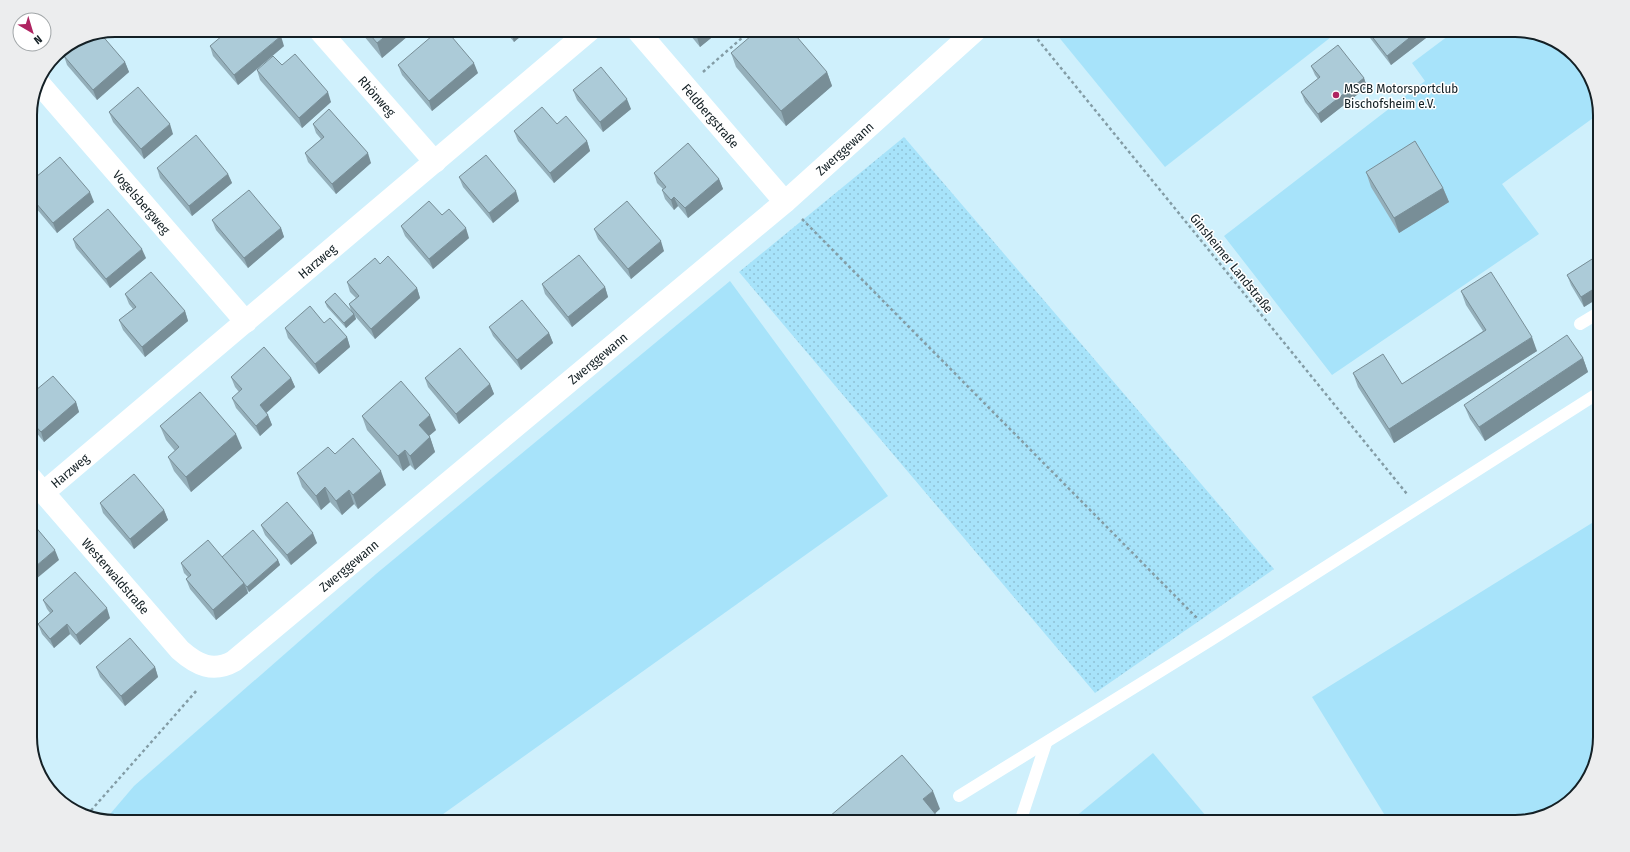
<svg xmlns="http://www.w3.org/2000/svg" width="1630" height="852" font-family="'Fira Sans Condensed',sans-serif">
	<defs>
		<pattern id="park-dots" width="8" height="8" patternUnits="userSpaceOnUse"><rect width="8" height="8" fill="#a7e3fa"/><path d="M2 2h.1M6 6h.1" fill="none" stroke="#8fc2d6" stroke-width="1.8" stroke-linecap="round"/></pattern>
	</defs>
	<rect width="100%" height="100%" fill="#cff0fc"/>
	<g fill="#a7e3fa">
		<polygon points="1053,30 1340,30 1165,167"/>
		<polygon points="1456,30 1515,30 1553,39 1586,68 1600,113 1502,184 1539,234 1332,375 1224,236 1425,81 1412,63"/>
		<polygon points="730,281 888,496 432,822 115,822 105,820 134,786 376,574"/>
		<polygon points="1600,518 1600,737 1591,775 1562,808 1515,822 1389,822 1312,697"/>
		<polygon points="1153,753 1211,822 1069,822"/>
	</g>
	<polygon fill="url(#park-dots)" points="904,137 1274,569 1095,693 739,272"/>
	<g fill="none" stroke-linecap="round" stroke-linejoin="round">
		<g stroke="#839ca5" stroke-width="2.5" stroke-dasharray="3 3" stroke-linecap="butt">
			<polyline points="1030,30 1407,494"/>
			<polyline points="703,72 751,30"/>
			<polyline points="802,219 1197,618"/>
			<polyline points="87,815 198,689"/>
		</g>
		<g stroke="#fff" stroke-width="12">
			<polyline points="1580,324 1600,312"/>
			<polyline points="959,796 1211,640 1600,392"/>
			<polyline points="1020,822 1046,743"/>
		</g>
		<g stroke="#fff" stroke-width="22">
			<path id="s1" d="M319,30l116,132"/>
			<path id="s2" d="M637,30l148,172"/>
			<path id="s3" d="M37,81l209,241"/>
			<path id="s4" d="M30,477l150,173c17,15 33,23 54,11l551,-459 191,-172"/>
			<path id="s5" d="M43,493l547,-463"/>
		</g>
	</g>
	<g fill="#94afba">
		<polygon points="359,30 415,30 382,58"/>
		<polygon points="504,30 528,30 514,42"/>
		<polygon points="686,30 721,30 700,47"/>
		<polygon points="1365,30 1423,30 1426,38 1391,65 1367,34"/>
		<polygon points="210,46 284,46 238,85 213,56"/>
		<polygon points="731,53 827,72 832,86 786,126 736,67"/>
		<polygon points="64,56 125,62 129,72 97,100 67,65"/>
		<polygon points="282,65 331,102 302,128 260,80 257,70"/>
		<polygon points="398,65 478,73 432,111 402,75"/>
		<polygon points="1311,66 1364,78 1367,87 1321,123 1305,102 1301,92 1318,79 1315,75"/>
		<polygon points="573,90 631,109 603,132 577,100"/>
		<polygon points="109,112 173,134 144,159 113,122"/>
		<polygon points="313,124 371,163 336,194 308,162 305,153 321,139 316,133"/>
		<polygon points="557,124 587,141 590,151 554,183 518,141 514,131"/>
		<polygon points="157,168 228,174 232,183 192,216 160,178"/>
		<polygon points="1366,172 1443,188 1449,202 1399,233 1371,187"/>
		<polygon points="654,173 719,179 723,189 688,218 678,206 674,210 665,199 662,190 663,189 657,183"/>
		<polygon points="459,177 519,201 493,223 463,187"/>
		<polygon points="30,182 94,202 57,233 30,201"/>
		<polygon points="212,220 281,228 284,237 248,268 216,230"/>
		<polygon points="401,226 469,238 433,269 405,236"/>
		<polygon points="594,229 664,251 631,279 598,239"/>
		<polygon points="73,239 146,258 110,288 76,248"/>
		<polygon points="1600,254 1600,297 1584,307 1571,285 1567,275"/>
		<polygon points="380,264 417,288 420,298 375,339 355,316 356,319 346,328 327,307 325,302 351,311 349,304 356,298 350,292 347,282"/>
		<polygon points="542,284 605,287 608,297 572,327 545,294"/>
		<polygon points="1461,291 1537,351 1394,443 1358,387 1353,373 1402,384 1483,331 1466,305"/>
		<polygon points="125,294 185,311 188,321 145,357 123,330 119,320 133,309 129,304"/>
		<polygon points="324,323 347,337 350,347 319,374 288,338 285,328"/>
		<polygon points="489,327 549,333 553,343 521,370 493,336"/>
		<polygon points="1583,358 1588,372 1485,441 1470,419 1464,405"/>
		<polygon points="231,377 291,378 295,387 266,412 268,415 272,425 260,436 236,408 232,398 239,392 235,387"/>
		<polygon points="425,378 490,384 494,394 459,424 428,387"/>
		<polygon points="30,395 76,402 79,412 44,442 30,425"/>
		<polygon points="362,416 436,430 429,436 430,437 435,452 415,470 410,465 403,471 367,430"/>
		<polygon points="160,426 242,448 191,492 174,471 168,457 175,451 166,440"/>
		<polygon points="335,454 386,485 358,509 354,504 342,515 330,502 321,510 302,487 297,473"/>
		<polygon points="100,503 164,510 168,520 134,549 103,513"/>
		<polygon points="261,525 317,543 291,565 265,535"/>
		<polygon points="222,557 278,560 280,565 249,592 247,590 248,593 216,620 190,589 186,579 188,577 184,573 181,563"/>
		<polygon points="43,600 110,618 80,645 70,634 54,648 42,634 38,624 50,613 47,609"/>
		<polygon points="96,667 155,667 158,677 125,706 100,677"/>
	</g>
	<g fill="#788e97">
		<polygon points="393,30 415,30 382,58 377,43"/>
		<polygon points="513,30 528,30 514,42 511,32"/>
		<polygon points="705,30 721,30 700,47 697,37"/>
		<polygon points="847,30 851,30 848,33"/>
		<polygon points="1419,30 1423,30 1426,38 1391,65 1387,56"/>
		<polygon points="281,36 284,46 238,85 234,75"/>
		<polygon points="125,62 129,72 97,100 93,90"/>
		<polygon points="474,63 478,73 432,111 429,101"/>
		<polygon points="827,72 832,86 786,126 781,111"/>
		<polygon points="1364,78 1367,87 1321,123 1318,114"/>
		<polygon points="328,92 331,102 302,128 299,118"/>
		<polygon points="627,99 631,109 603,132 600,122"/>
		<polygon points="170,124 173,134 144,159 141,149"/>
		<polygon points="34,137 37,147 30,153 30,140"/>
		<polygon points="587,141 590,151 554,183 550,173"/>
		<polygon points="368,153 371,163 336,194 332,184"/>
		<polygon points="228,174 232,183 192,216 189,206"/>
		<polygon points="719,179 723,189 688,218 685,208"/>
		<polygon points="1443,188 1449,202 1399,233 1394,218"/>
		<polygon points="516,191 519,201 493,223 489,213"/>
		<polygon points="90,192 94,202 57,233 53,223"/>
		<polygon points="674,197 678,206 674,210 671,200"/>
		<polygon points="281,228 284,237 248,268 244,258"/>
		<polygon points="466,228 469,238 433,269 429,259"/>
		<polygon points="661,241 664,251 631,279 628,269"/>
		<polygon points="142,249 146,258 110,288 106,279"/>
		<polygon points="1600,285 1600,297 1584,307 1581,297"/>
		<polygon points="605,287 608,297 572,327 568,317"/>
		<polygon points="417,288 420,298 375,339 371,329"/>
		<polygon points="185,311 188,321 145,357 142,347"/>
		<polygon points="354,314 356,319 346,328 344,323"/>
		<polygon points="549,333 553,343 521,370 517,360"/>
		<polygon points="347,337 350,347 319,374 315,364"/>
		<polygon points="1532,337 1537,351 1394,443 1389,429"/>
		<polygon points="1583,358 1588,372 1485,441 1479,427"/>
		<polygon points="291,378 295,387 264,415 260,405"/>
		<polygon points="490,384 494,394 459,424 456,414"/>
		<polygon points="76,402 79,412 44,442 41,432"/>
		<polygon points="268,415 272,425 260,436 256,426"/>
		<polygon points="430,415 436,430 424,440 419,425"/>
		<polygon points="236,434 242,448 191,492 186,477"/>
		<polygon points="430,437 435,452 415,470 410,456"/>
		<polygon points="405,450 410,465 403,471 398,456"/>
		<polygon points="381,471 386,485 358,509 353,495"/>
		<polygon points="325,487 330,502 321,510 316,496"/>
		<polygon points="349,490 354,504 342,515 336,501"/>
		<polygon points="164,510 168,520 134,549 130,539"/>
		<polygon points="313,533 317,543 291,565 287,555"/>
		<polygon points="55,550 59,560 30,584 30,571"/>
		<polygon points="278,560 280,565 249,592 247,587"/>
		<polygon points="244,583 248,593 216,620 213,610"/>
		<polygon points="107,608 110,618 80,645 76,635"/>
		<polygon points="67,624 70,634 54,648 50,639"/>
		<polygon points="155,667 158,677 125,706 121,696"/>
		<polygon points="933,791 940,809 930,818 923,799"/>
	</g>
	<g fill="#accbd8" stroke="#788e97">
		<polygon points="229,30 276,30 281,36 234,75 210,46"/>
		<polygon points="366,30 393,30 377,43"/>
		<polygon points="439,30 446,30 474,63 429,101 398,65"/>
		<polygon points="691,30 705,30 697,37"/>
		<polygon points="758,30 791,30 827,72 781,111 731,53"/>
		<polygon points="1367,30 1419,30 1387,56"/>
		<polygon points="100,33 125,62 93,90 64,56 87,36"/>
		<polygon points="1338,45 1364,78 1318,114 1301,92 1320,77 1311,66"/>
		<polygon points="295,54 328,92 299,118 257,70 273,56 282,65"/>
		<polygon points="601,67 627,99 600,122 573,90"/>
		<polygon points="138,87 170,124 141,149 109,112"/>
		<polygon points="542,107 557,124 566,116 587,141 550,173 514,131"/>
		<polygon points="329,109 368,153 332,184 305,153 324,137 313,124"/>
		<polygon points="30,133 34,137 30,140"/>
		<polygon points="196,135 228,174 189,206 157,168"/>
		<polygon points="1415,141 1443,188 1394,218 1366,172"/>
		<polygon points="688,143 719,179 685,208 674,197 671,200 662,190 666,187 654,173"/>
		<polygon points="486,155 516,191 489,213 459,177"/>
		<polygon points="60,157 90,192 53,223 30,196 30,182"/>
		<polygon points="249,190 281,228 244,258 212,220"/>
		<polygon points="429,201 442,215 449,209 466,228 429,259 401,226"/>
		<polygon points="627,201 661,241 628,269 594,229"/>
		<polygon points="108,209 142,249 106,279 73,239"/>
		<polygon points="1600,254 1600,285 1581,297 1567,275"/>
		<polygon points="579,255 605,287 568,317 542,284"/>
		<polygon points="388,256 417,288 371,329 349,304 359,296 347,282 375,258 380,264"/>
		<polygon points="151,272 185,311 142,347 119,320 136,307 125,294"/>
		<polygon points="1491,272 1532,337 1389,429 1353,373 1383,354 1402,384 1486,330 1461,291"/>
		<polygon points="335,293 354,314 344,323 325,302"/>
		<polygon points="522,300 549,333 517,360 489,327"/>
		<polygon points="310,306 324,323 330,318 347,337 315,364 285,328"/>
		<polygon points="1600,320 1600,326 1597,322"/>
		<polygon points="1567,335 1583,358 1479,427 1464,405"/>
		<polygon points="264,347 291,378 260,405 268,415 256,426 232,398 242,389 231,377"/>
		<polygon points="460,348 490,384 456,414 425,378"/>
		<polygon points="53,376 76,402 41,432 30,420 30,395"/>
		<polygon points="401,381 430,415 419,425 430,437 410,456 405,450 398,456 362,416"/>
		<polygon points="200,392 236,434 186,477 168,457 179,447 160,426"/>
		<polygon points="353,438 381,471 353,495 349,490 336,501 325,487 316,496 297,473 328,447 335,454"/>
		<polygon points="134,474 164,510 130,539 100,503"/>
		<polygon points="287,502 313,533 287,555 261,525"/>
		<polygon points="34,525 55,550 30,571 30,528"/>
		<polygon points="253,530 278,560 247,587 222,557"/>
		<polygon points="208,540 244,583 213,610 186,579 191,575 181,563"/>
		<polygon points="75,572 107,608 76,635 67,624 50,639 38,624 53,611 43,600"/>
		<polygon points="130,638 155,667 121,696 96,667"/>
		<polygon points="902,755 933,791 923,799 942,822 823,822"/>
	</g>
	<circle fill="#af2461" stroke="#fff" stroke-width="1.5" cx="1336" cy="95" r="4"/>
	<g text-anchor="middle" stroke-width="3" stroke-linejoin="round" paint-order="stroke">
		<g font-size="13" fill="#142025" stroke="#fff" text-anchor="start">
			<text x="1344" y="93">MSCB Motorsportclub<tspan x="1344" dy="15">Bischofsheim e.V.</tspan></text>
		</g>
		<g font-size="13" fill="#142025" stroke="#fff">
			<text dy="5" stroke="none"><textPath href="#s1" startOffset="88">Rhönweg</textPath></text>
			<text dy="5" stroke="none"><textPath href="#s2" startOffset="113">Feldbergstraße</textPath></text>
			<text dy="5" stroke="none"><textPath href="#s4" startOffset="1086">Zwerggewann</textPath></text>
			<text dy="5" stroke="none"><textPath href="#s3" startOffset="160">Vogelsbergweg</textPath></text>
			<text dy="5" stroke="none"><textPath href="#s5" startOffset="359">Harzweg</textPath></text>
			<text transform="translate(1232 263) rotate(51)" y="5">Ginsheimer Landstraße</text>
			<text dy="5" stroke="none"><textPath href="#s4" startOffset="762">Zwerggewann</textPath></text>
			<text dy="5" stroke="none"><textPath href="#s5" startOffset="35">Harzweg</textPath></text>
			<text dy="5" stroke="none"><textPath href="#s4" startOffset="438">Zwerggewann</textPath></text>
			<text dy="5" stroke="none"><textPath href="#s4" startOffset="131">Westerwaldstraße</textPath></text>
		</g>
	</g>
	<path d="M0 0H1630V852H0ZM115 37H1515A78 78 0 0 1 1593 115V737A78 78 0 0 1 1515 815H115A78 78 0 0 1 37 737V115A78 78 0 0 1 115 37Z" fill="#ecedee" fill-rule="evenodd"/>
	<path fill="none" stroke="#142025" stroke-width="2" d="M115 37H1515A78 78 0 0 1 1593 115V737A78 78 0 0 1 1515 815H115A78 78 0 0 1 37 737V115A78 78 0 0 1 115 37Z"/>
	<g transform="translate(32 32) rotate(142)"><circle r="19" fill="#ffffff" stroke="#a1a6a8"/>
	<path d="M0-3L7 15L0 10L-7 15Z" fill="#af2461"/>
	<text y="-6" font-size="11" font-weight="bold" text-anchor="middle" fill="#142025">N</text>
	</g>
</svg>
